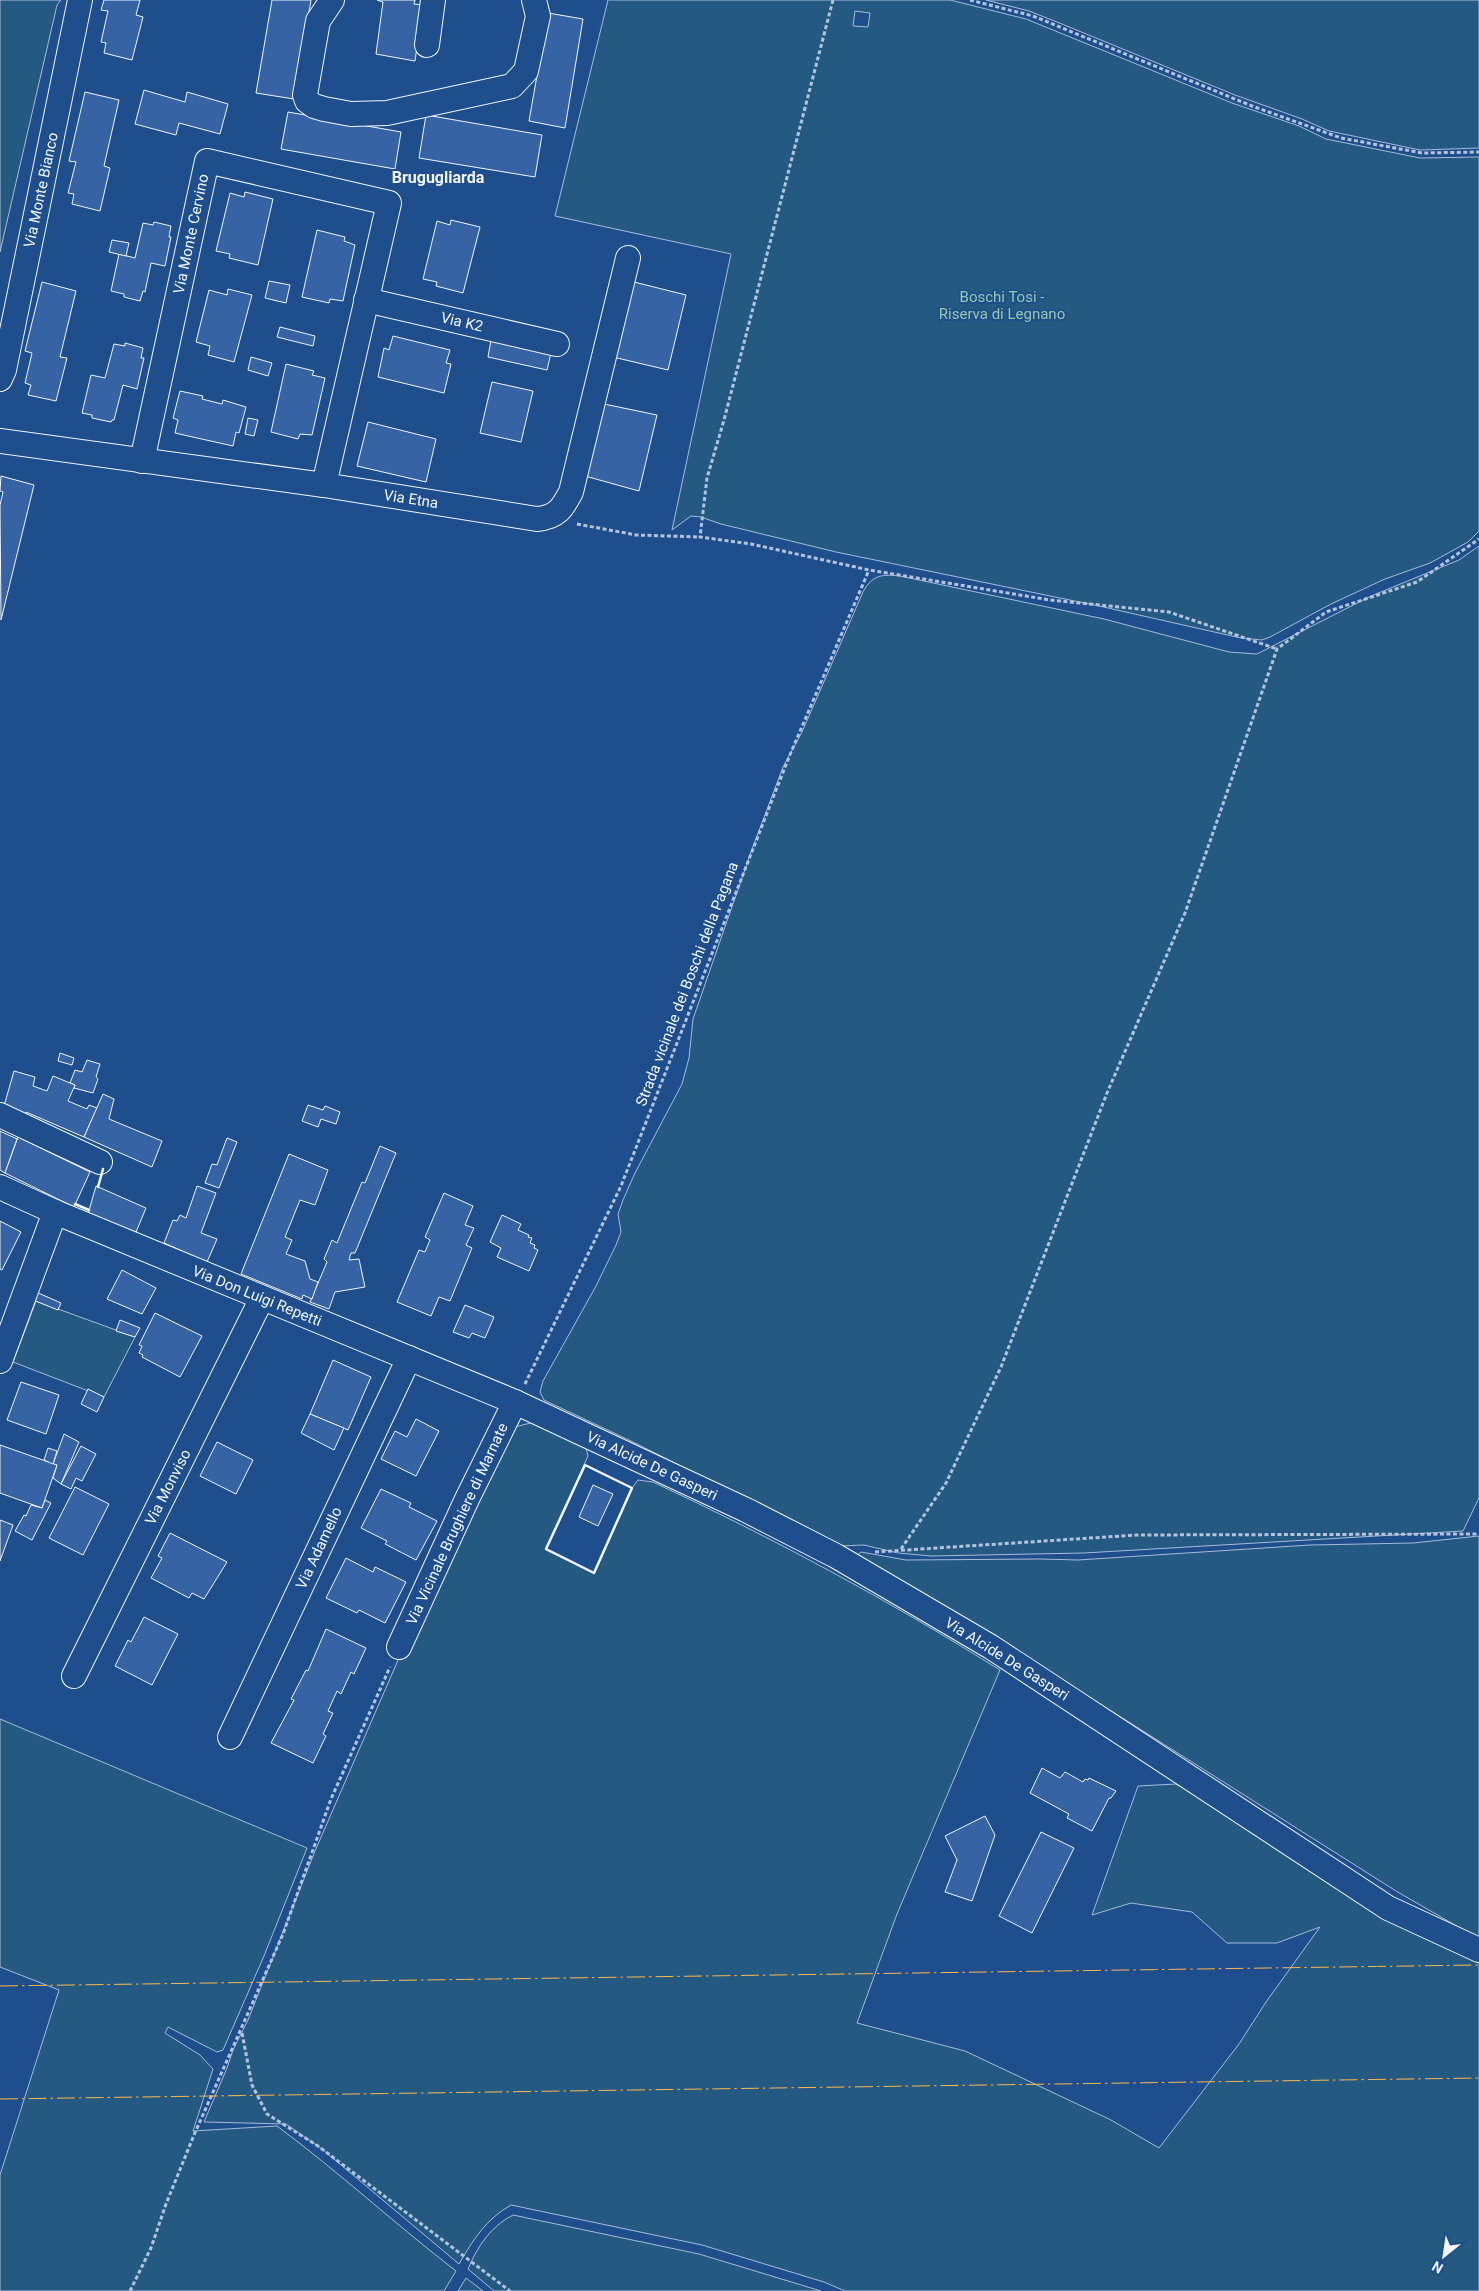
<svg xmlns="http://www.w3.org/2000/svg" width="1479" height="2291" font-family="Roboto,sans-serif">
	<rect width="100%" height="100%" fill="#1f4e8c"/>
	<g fill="#245a82" stroke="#a8bbd7" fill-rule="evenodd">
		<polygon points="0,0 61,0 57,5 0,252"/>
		<path d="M608,0h342l76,19 206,84 67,23 27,13 94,19 59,-1v374l-11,11 -38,21 -45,16 -54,25 -61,33 -8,3 -21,-2 -142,-32 -263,-54 -115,-28 -20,-7 -10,-1 -19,14 59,-276 -176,-38zM855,11l15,2 -2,14 -15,-1z"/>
		<polygon points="986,0 1479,0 1479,148 1420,150 1329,131 1302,119 1235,95 1057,22 1029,11"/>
		<path d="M1479,546v952l-16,33 -379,22 -153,3 -33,-3 -34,-8 -25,1 -208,-105 -87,-41 -4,-8 3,-11 53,-95 20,-41 5,-13 -3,-18 5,-14 12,-27 47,-89 7,-26 4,-39 58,-167 32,-85 19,-35 61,-140c9,-17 19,-18 37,-16l204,43 125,33 28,2 114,-58 88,-36z"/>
		<polygon points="36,1301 135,1337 104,1397 13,1362"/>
		<path d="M534,1422l52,26 2,8 -42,94 48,23 38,-85 6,-8 15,2c120,56 235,118 347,188l-103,244 -40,109 108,28 146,69 48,28 80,-104 27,-42 54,-75 -43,16h-50l-35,-31 -61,-9 -39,12 46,-129 38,-2 27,14 213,134 63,30v329h-634l-21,-9 -122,-37 -191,-40c-25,14 -38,35 -52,59l-137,-115 -36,-25 -82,-2 23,-54 6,-18 15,-30 67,-169 87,-200 113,-224z"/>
		<polygon points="1479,1536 1479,1939 1396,1891 969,1621 856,1556 861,1552 906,1560 1042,1559 1078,1560 1310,1545 1413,1543"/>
		<path d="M0,1719l307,129 -43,108 -41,94 -6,2 -49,-25 -3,6 35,22 13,14 -20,62 84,-5c62,46 118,98 179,145l-12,20h-444v-116l59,-185 -59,-23z"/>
		<path d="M513,2215l186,39 122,37h-327l-26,-22c9,-22 23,-43 45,-54z"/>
		<polygon points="466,2278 483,2291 458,2291"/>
	</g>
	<g fill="#3563a3" stroke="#f2f6ff">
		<polygon points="104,0 140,0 136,15 143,17 132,60 104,53 106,43 101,42 108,11 101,10"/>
		<polygon points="272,0 311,0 294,99 256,93"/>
		<polygon points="377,0 415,0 414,4 423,5 415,61 376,54 383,2"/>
		<polygon points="548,13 583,19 565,128 529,121"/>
		<polygon points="144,90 185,102 187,92 228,104 220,134 179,123 176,135 135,124"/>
		<polygon points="85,92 119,100 104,166 110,168 100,211 72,204 74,194 68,193 76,162 69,161"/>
		<polygon points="288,112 401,132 395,169 281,149"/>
		<polygon points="426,115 542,135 535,177 419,158"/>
		<polygon points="245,192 273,199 258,265 229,258 230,254 216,251 230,193 244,197"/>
		<polygon points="451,220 480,227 463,293 436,286 437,282 423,279 437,221 450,225"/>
		<polygon points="154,222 171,226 169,237 171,237 165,266 151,263 145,292 143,291 140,301 124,297 124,294 111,291 119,254 135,258 143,223 153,225"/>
		<polygon points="317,230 345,237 344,241 355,245 343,301 330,299 329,303 302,297"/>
		<polygon points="112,240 129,243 126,256 109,252"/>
		<polygon points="269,281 290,285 286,303 265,298"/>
		<polygon points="630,281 686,295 668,370 613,357"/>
		<polygon points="42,282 76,291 60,357 67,358 56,401 28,395 31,385 25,383 32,353 25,351"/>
		<polygon points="228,289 252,295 234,362 208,355 210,346 196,342 209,290 227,295"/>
		<polygon points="280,327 315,336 313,346 277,337"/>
		<polygon points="393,336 450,350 446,363 451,364 444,393 378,377 384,348 389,350"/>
		<polygon points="491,340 551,353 547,370 488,357"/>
		<polygon points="125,343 143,348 141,358 144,358 137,389 123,385 114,420 112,420 111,422 92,418 92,415 82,413 91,375 105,378 114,344 125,346"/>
		<polygon points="251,357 272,363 268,376 248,370"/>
		<polygon points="286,364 314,371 312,375 325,378 312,435 300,434 298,439 271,432"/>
		<polygon points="492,382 533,391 521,442 480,433"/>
		<polygon points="180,391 203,396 202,399 222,404 223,400 246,407 239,433 236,432 233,446 175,433 178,420 173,418"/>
		<polygon points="604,404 657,415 639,491 585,476"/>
		<polygon points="248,418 258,420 254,436 245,434"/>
		<polygon points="368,422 436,439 426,482 357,466"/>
		<polygon points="1,476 34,485 1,620 0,505 3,492 0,491"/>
		<polygon points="60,1053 74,1058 72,1065 58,1061"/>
		<polygon points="87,1060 100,1064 96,1077 98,1079 93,1093 74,1088 75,1085 70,1083 75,1070 82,1072"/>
		<polygon points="14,1071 35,1077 33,1086 47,1091 53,1076 75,1085 68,1101 87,1109 89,1105 97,1108 84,1137 26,1112 22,1120 2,1113"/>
		<polygon points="103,1094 114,1099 109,1119 162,1141 152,1167 84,1137"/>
		<polygon points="308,1105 323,1110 325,1106 340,1112 336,1124 321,1119 318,1127 302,1121"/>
		<polygon points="0,1131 17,1139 5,1173 0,1170"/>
		<polygon points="18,1137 90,1172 74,1207 5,1173"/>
		<polygon points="227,1138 237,1142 219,1188 205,1183 212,1164 217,1165"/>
		<polygon points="380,1146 396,1153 355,1253 351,1253 349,1260 359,1259 365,1287 335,1292 329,1309 310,1302 327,1262 324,1259 332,1240 337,1243 362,1182 365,1183"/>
		<polygon points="289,1154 328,1170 315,1205 300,1200 285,1237 292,1240 286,1254 305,1261 310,1279 318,1282 312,1299 303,1295 302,1299 241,1274"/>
		<polygon points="96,1186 146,1208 136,1232 88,1214"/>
		<polygon points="197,1186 216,1193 201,1233 217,1239 207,1262 164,1243 173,1220 177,1221 180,1215 186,1218"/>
		<polygon points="444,1193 473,1206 465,1225 474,1228 466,1245 472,1248 450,1301 439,1297 431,1316 397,1302 419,1250 425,1252 430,1240 425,1237"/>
		<polygon points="502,1215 521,1224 518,1230 529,1235 528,1237 532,1238 530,1243 535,1245 534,1248 538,1250 529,1271 497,1257 501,1248 490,1242"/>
		<polygon points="0,1221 21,1232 2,1270 0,1269"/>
		<polygon points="122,1270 156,1288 142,1314 107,1299"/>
		<polygon points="36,1292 61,1303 58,1310 33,1300"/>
		<polygon points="465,1305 494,1317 485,1338 472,1333 469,1338 453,1332"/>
		<polygon points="155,1313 202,1336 180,1377 142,1357 143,1355 139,1353 142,1346 139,1345"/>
		<polygon points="120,1320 140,1328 135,1337 116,1331"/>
		<polygon points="333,1360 371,1377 348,1430 310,1414"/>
		<polygon points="21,1382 59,1395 46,1434 7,1420"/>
		<polygon points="88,1389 104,1397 97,1412 81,1404"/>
		<polygon points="310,1414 344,1428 334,1450 301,1433"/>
		<polygon points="416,1419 439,1431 416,1476 381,1459 395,1431 407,1437"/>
		<polygon points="64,1434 79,1442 61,1484 53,1478 57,1465 53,1464"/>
		<polygon points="217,1442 253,1460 236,1494 200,1476"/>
		<polygon points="0,1445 57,1465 42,1508 0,1493"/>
		<polygon points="81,1446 96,1454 82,1481 76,1478 71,1489 61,1484"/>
		<polygon points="48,1448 57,1451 53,1464 44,1460"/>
		<polygon points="593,1485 613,1494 598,1526 579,1517"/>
		<polygon points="75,1487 109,1504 83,1555 49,1538"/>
		<polygon points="381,1489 411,1503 409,1507 437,1521 416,1560 385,1544 387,1541 361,1528"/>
		<polygon points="45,1500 51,1503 32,1540 15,1531 24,1515 26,1516 31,1505 42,1508"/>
		<polygon points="0,1520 13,1525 0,1561"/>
		<polygon points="170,1533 227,1562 204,1599 192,1593 189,1598 151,1578 162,1558 158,1556"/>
		<polygon points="346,1558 373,1572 375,1567 406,1582 385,1623 359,1610 357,1613 326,1598"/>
		<polygon points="144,1617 178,1634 152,1685 115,1666 128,1640 131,1642"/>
		<polygon points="326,1629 366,1648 354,1674 351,1672 341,1694 337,1691 328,1711 333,1713 323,1734 326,1736 313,1763 271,1743 294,1700 291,1699 306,1670 308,1671"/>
		<polygon points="1042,1768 1060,1778 1065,1772 1083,1782 1085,1779 1088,1780 1089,1778 1116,1791 1111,1798 1109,1798 1092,1831 1067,1818 1069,1814 1030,1793"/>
		<polygon points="985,1816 995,1835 972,1901 945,1892 957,1860 945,1836"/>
		<polygon points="1041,1832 1074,1848 1032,1933 999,1916"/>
	</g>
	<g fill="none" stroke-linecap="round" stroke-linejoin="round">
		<defs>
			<g id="minor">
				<polyline points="332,0 318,21 305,95 307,101 314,106 324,109 351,114 387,113 512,86 526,71 538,16 534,0"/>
				<polyline points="427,45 433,0"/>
				<polyline points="366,300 557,344"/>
				<polyline points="0,379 4,370 80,0"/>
				<path d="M0,441l324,44 213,34c20,-2 25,-10 34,-27l57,-234"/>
				<polyline points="142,461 207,161 389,203 324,485"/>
				<polyline points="0,1115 100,1162"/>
				<polyline points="0,1187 55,1212 515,1402 746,1510 836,1556 991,1647 1388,1908 1479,1950"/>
				<polyline points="0,1361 55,1212"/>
				<polyline points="399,1647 467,1499 515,1402"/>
				<polyline points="74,1676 262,1298"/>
				<polyline points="230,1737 409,1358"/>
			</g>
		</defs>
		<use href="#minor" stroke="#f2f6ff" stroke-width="26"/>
		<g stroke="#b3c4dc" stroke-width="3" stroke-dasharray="4 2.5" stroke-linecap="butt">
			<polyline points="833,0 724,420 707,478 700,537 751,544 869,570 1050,600 1169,612 1277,649"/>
			<polyline points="970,0 1033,16 1252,106 1341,138 1422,153 1479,152"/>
			<polyline points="577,524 636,535 700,537"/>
			<polyline points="525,1384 621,1186 789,757 869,570"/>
			<polyline points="901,1549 946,1483 1001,1367 1107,1093 1185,913 1277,649 1326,612 1417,582 1479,539"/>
			<polyline points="875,1552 1137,1535 1479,1534"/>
			<polyline points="242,2033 252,2085 267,2114 318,2146 510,2291"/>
			<polyline points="130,2291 151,2248 166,2204 194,2135 283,1934 331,1799 390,1667"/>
		</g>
		<use href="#minor" stroke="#1f4e8c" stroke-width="24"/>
		<g stroke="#f2f6ff" stroke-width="2.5">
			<polyline points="98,1187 103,1169"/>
			<polyline points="75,1204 89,1210"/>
			<polygon points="585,1465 632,1488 594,1573 546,1549"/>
		</g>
		<g stroke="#ffb74d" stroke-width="1" stroke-dasharray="18 4 2.5 4" stroke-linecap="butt">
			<polyline points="0,1986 1479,1965"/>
			<polyline points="0,2099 1479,2078"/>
		</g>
	</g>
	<g text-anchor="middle" stroke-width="4" stroke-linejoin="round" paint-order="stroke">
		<g font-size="15" fill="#f2f6ff" stroke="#1f4e8c">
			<text transform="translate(41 190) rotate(-78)" y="5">Via Monte Bianco</text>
			<text transform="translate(191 234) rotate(-78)" y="5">Via Monte Cervino</text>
			<text transform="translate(462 322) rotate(13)" y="5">Via K2</text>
			<text transform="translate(411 499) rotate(9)" y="5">Via Etna</text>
			<text transform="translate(687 984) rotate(-69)" y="5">Strada vicinale dei Boschi della Pagana</text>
			<text transform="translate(257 1296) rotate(22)" y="5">Via Don Luigi Repetti</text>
			<text transform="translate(652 1466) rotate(25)" y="5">Via Alcide De Gasperi</text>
			<text transform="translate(168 1487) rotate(-63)" y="5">Via Monviso</text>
			<text transform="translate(457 1524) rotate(-65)" y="5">Via Vicinale Brughiere di Marnate</text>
			<text transform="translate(319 1548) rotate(-65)" y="5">Via Adamello</text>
			<text transform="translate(1007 1659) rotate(32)" y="5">Via Alcide De Gasperi</text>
		</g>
		<g font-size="15" fill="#97c8a6" stroke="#1f4e8c">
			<text x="1002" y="302">Boschi Tosi -<tspan x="1002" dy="17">Riserva di Legnano</tspan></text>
		</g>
		<g font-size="16" font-weight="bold" fill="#f2f6ff" stroke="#1f4e8c">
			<text x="438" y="183">Brugugliarda</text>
		</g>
	</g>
	<g transform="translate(1444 2256) rotate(210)" stroke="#1f4e8c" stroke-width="4" paint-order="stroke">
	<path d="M0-4L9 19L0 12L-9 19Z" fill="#f2f6ff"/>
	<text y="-8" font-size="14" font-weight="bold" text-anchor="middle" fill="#f2f6ff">N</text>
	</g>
</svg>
